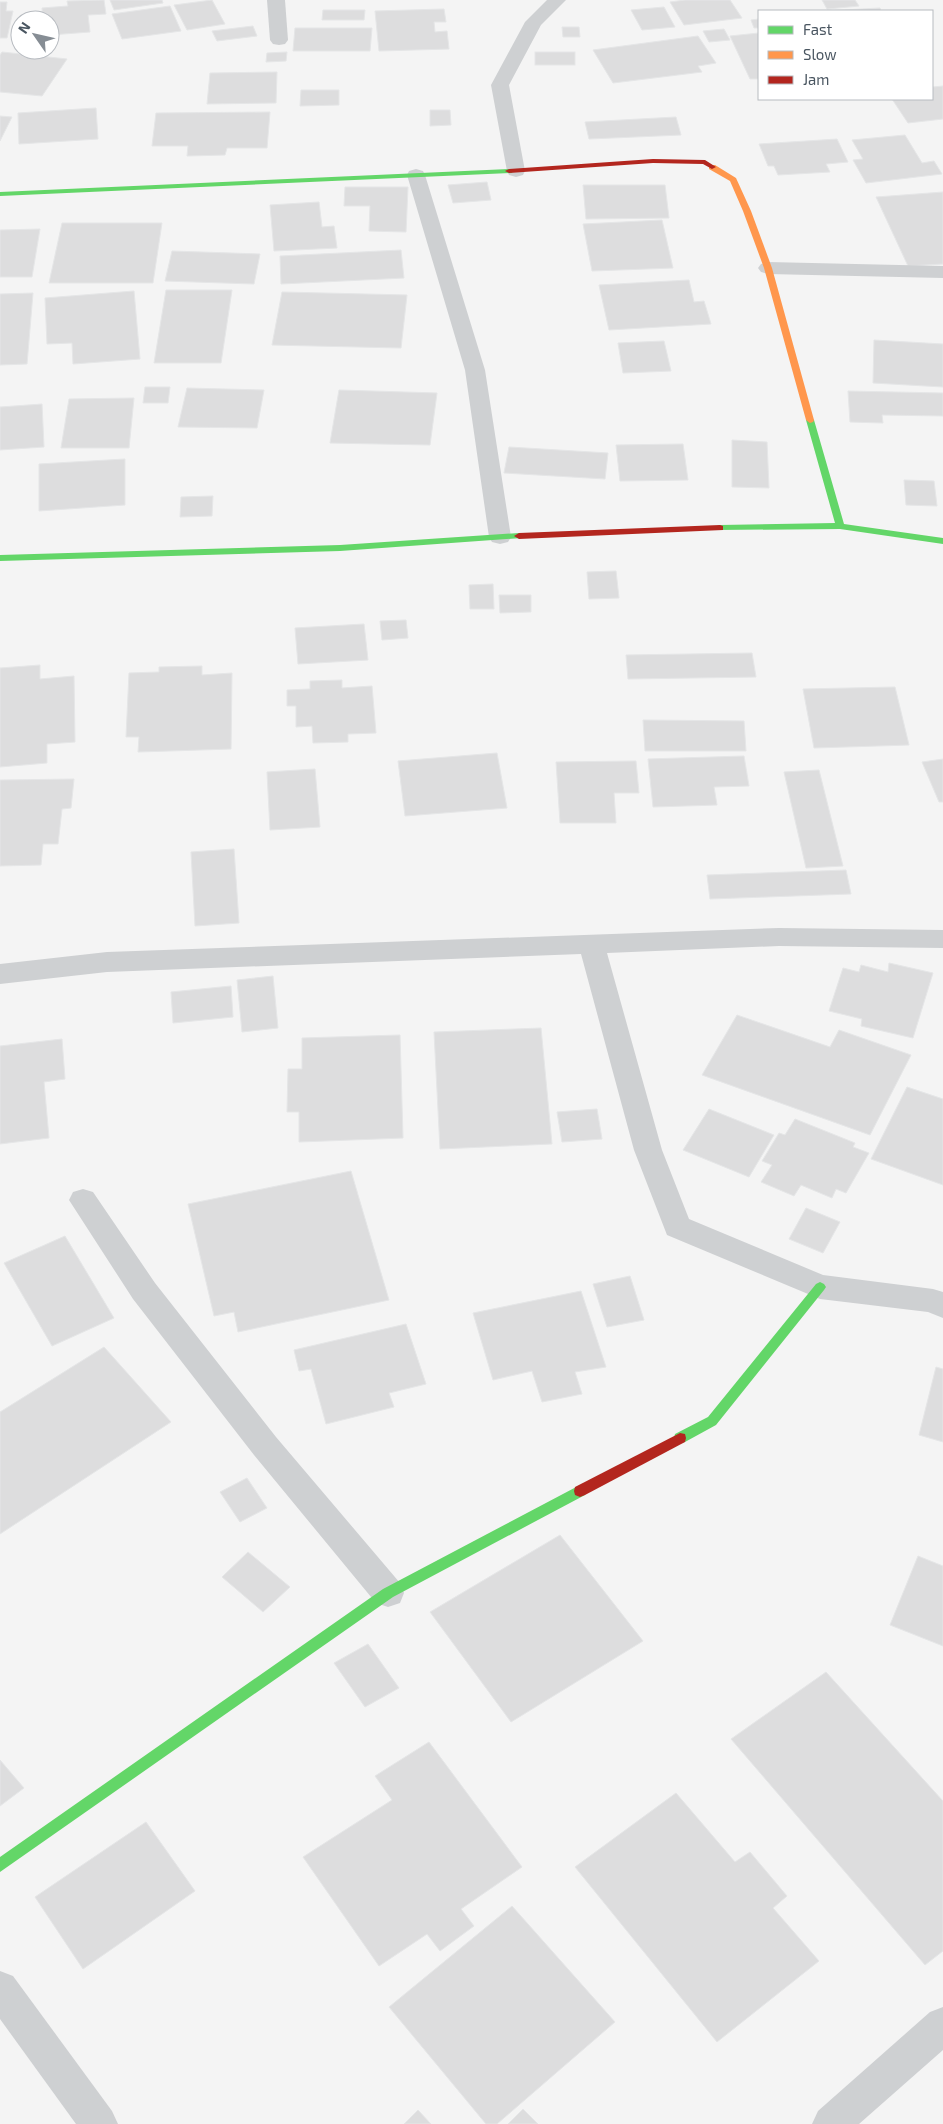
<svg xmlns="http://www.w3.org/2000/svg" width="943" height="2124" font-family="'Exo 2',sans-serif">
	<rect width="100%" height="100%" fill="#f4f4f4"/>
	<g fill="#ddddde" stroke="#e5e6e7">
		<polygon points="104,0 106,14 88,15 90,32 50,35 50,20 43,20 42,8 68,6 67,1"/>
		<polygon points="110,0 162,0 163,3 114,10"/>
		<polygon points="212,0 225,24 187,30 174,5"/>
		<polygon points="685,0 730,0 742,18 684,25 670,2"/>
		<polygon points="822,0 855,0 859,6 827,9"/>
		<polygon points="0,2 7,2 6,11 13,11 7,38 0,38"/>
		<polygon points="170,6 181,31 122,39 112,14"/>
		<polygon points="664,7 675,27 642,30 631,10"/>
		<polygon points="880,8 881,11 826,11"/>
		<polygon points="444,9 446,22 434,22 435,32 447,31 449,49 379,51 375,11"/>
		<polygon points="323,10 365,10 364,20 322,20"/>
		<polygon points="759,19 759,28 754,28 751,20"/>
		<polygon points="253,26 257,36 217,41 212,31"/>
		<polygon points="562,27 579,27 580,37 563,37"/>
		<polygon points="295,28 372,28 370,51 293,51"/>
		<polygon points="724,29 730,40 709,42 703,31"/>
		<polygon points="759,33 759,79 750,79 730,36"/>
		<polygon points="698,36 716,63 698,66 702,72 613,83 593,50"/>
		<polygon points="2,52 67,59 42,96 0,92 0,55"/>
		<polygon points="287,52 286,61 266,62 267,53"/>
		<rect x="535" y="52" width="40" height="13"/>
		<polygon points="277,72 276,103 207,104 210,73"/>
		<polygon points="943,86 943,119 908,123 892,99 932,99 932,87"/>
		<polygon points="301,90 339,90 339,105 300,106"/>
		<polygon points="96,108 98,139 19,144 18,113"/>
		<polygon points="430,110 450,110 451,125 430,126"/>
		<polygon points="270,112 267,148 227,148 225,155 187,156 188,146 152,146 156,113"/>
		<polygon points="0,116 12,117 0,141"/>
		<polygon points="676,117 681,135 589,139 585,122"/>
		<polygon points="905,135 922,163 934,161 942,174 866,183 853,160 863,159 852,140"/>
		<polygon points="837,139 848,162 826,164 830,172 778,175 774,166 768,166 759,144"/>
		<polygon points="487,182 491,200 453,203 448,185"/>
		<polygon points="583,185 665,185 669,218 586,219"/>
		<polygon points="345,187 408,187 406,232 369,231 370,206 344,206"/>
		<polygon points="943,192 943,264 908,266 876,197"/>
		<polygon points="319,202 322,227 334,226 337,248 274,251 270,205"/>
		<polygon points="662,220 673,268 592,271 583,224"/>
		<polygon points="62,223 162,223 153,283 49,283"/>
		<polygon points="40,229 32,277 0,277 0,230"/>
		<polygon points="401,250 404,278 281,284 280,256"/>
		<polygon points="172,251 260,254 254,284 165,281"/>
		<polygon points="689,280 694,302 704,301 711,324 609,330 599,285"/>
		<polygon points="166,290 232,290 221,363 154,363"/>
		<polygon points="134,291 140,359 73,364 72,343 47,344 45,298"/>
		<polygon points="282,292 407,295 401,348 272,345"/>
		<polygon points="33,293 27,364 0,365 0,294"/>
		<polygon points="874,340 943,344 943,387 873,383"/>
		<polygon points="664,341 671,371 623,373 618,343"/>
		<polygon points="145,387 170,387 168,403 143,403"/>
		<polygon points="187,388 264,390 257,428 178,427"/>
		<polygon points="339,390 437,393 430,445 330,443"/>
		<polygon points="848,391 943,393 943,416 882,415 883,423 850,422"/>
		<polygon points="134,398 129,448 61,448 69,399"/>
		<polygon points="42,404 44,447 0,450 0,407"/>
		<polygon points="732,440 767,442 769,488 732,487"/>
		<polygon points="683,444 688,480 620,481 616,445"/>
		<polygon points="509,447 608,453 605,479 504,473"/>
		<polygon points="125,459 125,505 39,511 39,464"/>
		<polygon points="904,480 934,481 937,506 906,505"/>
		<polygon points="213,496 212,516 180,517 181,497"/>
		<polygon points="616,571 619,598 589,599 587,572"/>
		<polygon points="493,584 494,609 470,609 469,585"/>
		<polygon points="499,595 531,595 531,612 500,613"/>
		<polygon points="406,620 408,638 382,640 380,621"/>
		<polygon points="364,624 368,660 298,664 295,628"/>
		<polygon points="752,653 756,677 628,679 626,655"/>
		<polygon points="40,665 40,679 74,676 75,742 47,744 47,763 0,767 0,668"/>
		<polygon points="202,666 202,675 232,673 231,749 138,752 139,737 126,737 129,673 159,672 159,667"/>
		<polygon points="342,680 342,688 372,686 376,733 348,734 348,742 313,743 312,726 296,727 296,706 287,706 287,690 310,689 310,681"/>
		<polygon points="895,687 909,745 814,748 803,689"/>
		<polygon points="643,720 744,721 746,751 645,751"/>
		<polygon points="497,753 507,808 405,816 398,761"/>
		<polygon points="744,756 749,786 714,787 717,805 653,807 648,759"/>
		<polygon points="943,759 943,802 939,802 922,762"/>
		<polygon points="636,761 639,793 614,793 616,823 560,823 556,762"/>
		<polygon points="315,769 320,827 270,830 267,772"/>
		<polygon points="819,770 843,866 806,868 784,772"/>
		<polygon points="74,779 71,808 62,809 58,844 43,844 41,865 0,866 0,780"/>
		<polygon points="234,849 239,923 195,926 191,852"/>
		<polygon points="846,870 851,894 710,899 707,875"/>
		<polygon points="889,963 933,973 913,1038 861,1026 862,1019 829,1011 843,968 859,972 861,965 888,972"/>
		<polygon points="273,976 278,1028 242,1032 237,980"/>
		<polygon points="231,986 233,1017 173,1023 171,992"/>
		<polygon points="737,1015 830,1047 839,1030 911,1055 870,1135 702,1075"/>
		<polygon points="541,1028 552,1144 440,1149 434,1032"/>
		<polygon points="400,1035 403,1138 299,1142 299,1112 287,1112 288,1069 302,1069 302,1038"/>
		<polygon points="62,1039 65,1079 44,1082 49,1138 0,1144 0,1046"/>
		<polygon points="907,1087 943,1099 943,1185 871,1159"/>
		<polygon points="597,1109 602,1139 562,1142 557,1112"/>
		<polygon points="709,1109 774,1135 749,1177 683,1150"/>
		<polygon points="795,1119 855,1143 853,1147 869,1153 846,1193 836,1189 832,1198 801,1185 794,1196 761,1182 772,1165 762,1161 779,1133 785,1135"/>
		<polygon points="351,1171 389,1300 238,1332 234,1312 214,1316 188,1204"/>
		<polygon points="806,1208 840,1222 823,1253 789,1239"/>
		<polygon points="65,1236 114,1318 52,1346 4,1263"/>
		<polygon points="630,1276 644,1320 607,1327 593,1284"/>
		<polygon points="581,1291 606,1367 575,1372 582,1394 542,1402 532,1371 493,1380 473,1313"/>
		<polygon points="406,1324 426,1384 389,1393 394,1407 326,1424 311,1369 299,1371 294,1350"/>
		<polygon points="104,1347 171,1422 0,1534 0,1412"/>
		<polygon points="936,1367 943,1369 943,1442 919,1435"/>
		<polygon points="247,1478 267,1508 240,1522 220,1492"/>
		<polygon points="560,1535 643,1641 511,1722 430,1612"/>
		<polygon points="248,1552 290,1587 263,1612 222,1577"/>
		<polygon points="918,1556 943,1566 943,1646 890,1625"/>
		<polygon points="368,1644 399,1688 365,1707 334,1663"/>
		<polygon points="826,1672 943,1801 943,1951 925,1965 731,1739"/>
		<polygon points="429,1742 522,1867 461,1909 474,1926 440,1951 427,1934 379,1966 303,1857 392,1800 375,1776"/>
		<polygon points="0,1760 24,1788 0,1806"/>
		<polygon points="676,1793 735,1862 750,1852 787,1896 773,1908 819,1961 717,2042 575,1867"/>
		<polygon points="146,1822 195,1891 83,1969 35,1897"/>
		<polygon points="512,1906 615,2022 497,2124 486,2124 389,2007"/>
		<polygon points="523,2109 538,2124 508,2124"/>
		<polygon points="418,2110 431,2124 404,2124"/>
	</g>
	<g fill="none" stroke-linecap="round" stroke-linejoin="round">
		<g fill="#ced0d2" fill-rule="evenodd">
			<polygon points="267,0 285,0 288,40 285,44 279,45 273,44 270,40"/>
			<polygon points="547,0 566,0 541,25 509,85 525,171 523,175 516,177 509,175 507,171 491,85 525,22"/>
			<polygon points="416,169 423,171 425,175 485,370 511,537 508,542 500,544 492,542 489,537 465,370 407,175 409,171"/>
			<polygon points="768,262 943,266 943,278 768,274 761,272 758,268 761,264"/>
			<polygon points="779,928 943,930 943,948 779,946 607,953 662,1150 689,1219 823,1275 933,1289 943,1292 943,1318 928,1312 820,1299 667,1235 634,1150 581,954 107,972 0,984 0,964 107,952"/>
			<polygon points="83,1189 93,1192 155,1283 276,1437 400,1583 404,1593 400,1603 388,1607 376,1603 254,1455 133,1299 69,1200 73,1192"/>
			<polygon points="0,1971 13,1976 112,2111 118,2124 76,2124 0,2019"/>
			<polygon points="943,2007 943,2050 859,2124 812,2124 818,2111 930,2012"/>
		</g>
		<g fill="#63d668" fill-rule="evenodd">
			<polygon points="509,169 513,171 512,173 0,196 0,192"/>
			<polygon points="810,417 814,420 844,524 943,538 943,544 840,529 717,530 717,526 720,525 835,523 806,420"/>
			<polygon points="519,533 522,534 522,538 340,551 0,561 0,555 340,545"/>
			<polygon points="820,1282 824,1284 826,1287 824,1290 716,1425 685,1442 680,1443 675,1442 674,1438 675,1434 708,1417 816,1284"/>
			<polygon points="580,1485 585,1487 586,1491 585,1495 393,1597 0,1872 0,1857 383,1589"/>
		</g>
		<polygon fill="#ff974d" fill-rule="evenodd" points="709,165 715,165 736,178 751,211 772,268 814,420 813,422 810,423 806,420 764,268 743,211 730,181 709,169"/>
		<g fill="#b3261e" fill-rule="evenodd">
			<polygon points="653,159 705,160 716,167 712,169 703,164 653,163 509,173 505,171 509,169"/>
			<polygon points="720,525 723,526 723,530 519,539 514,536 519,533"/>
			<polygon points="680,1433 685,1434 686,1438 685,1442 585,1495 580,1497 575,1495 574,1491 575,1487"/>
		</g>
	</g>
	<rect x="758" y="10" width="175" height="90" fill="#ffffff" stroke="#b7bbc0"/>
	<rect x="768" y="26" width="25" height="8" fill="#63d668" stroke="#b7bbc0"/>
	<text x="803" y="35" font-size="15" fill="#4a5661">Fast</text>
	<rect x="768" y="51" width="25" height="8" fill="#ff974d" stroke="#b7bbc0"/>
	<text x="803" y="60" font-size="15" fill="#4a5661">Slow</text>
	<rect x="768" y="76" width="25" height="8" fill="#b3261e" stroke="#b7bbc0"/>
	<text x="803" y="85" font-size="15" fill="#4a5661">Jam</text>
	<g transform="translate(35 35) rotate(304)"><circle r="24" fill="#ffffff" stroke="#b7bbc0"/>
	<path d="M0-4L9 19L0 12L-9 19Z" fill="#868d94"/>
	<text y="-8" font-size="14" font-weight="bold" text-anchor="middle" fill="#4a5661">N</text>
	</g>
</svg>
